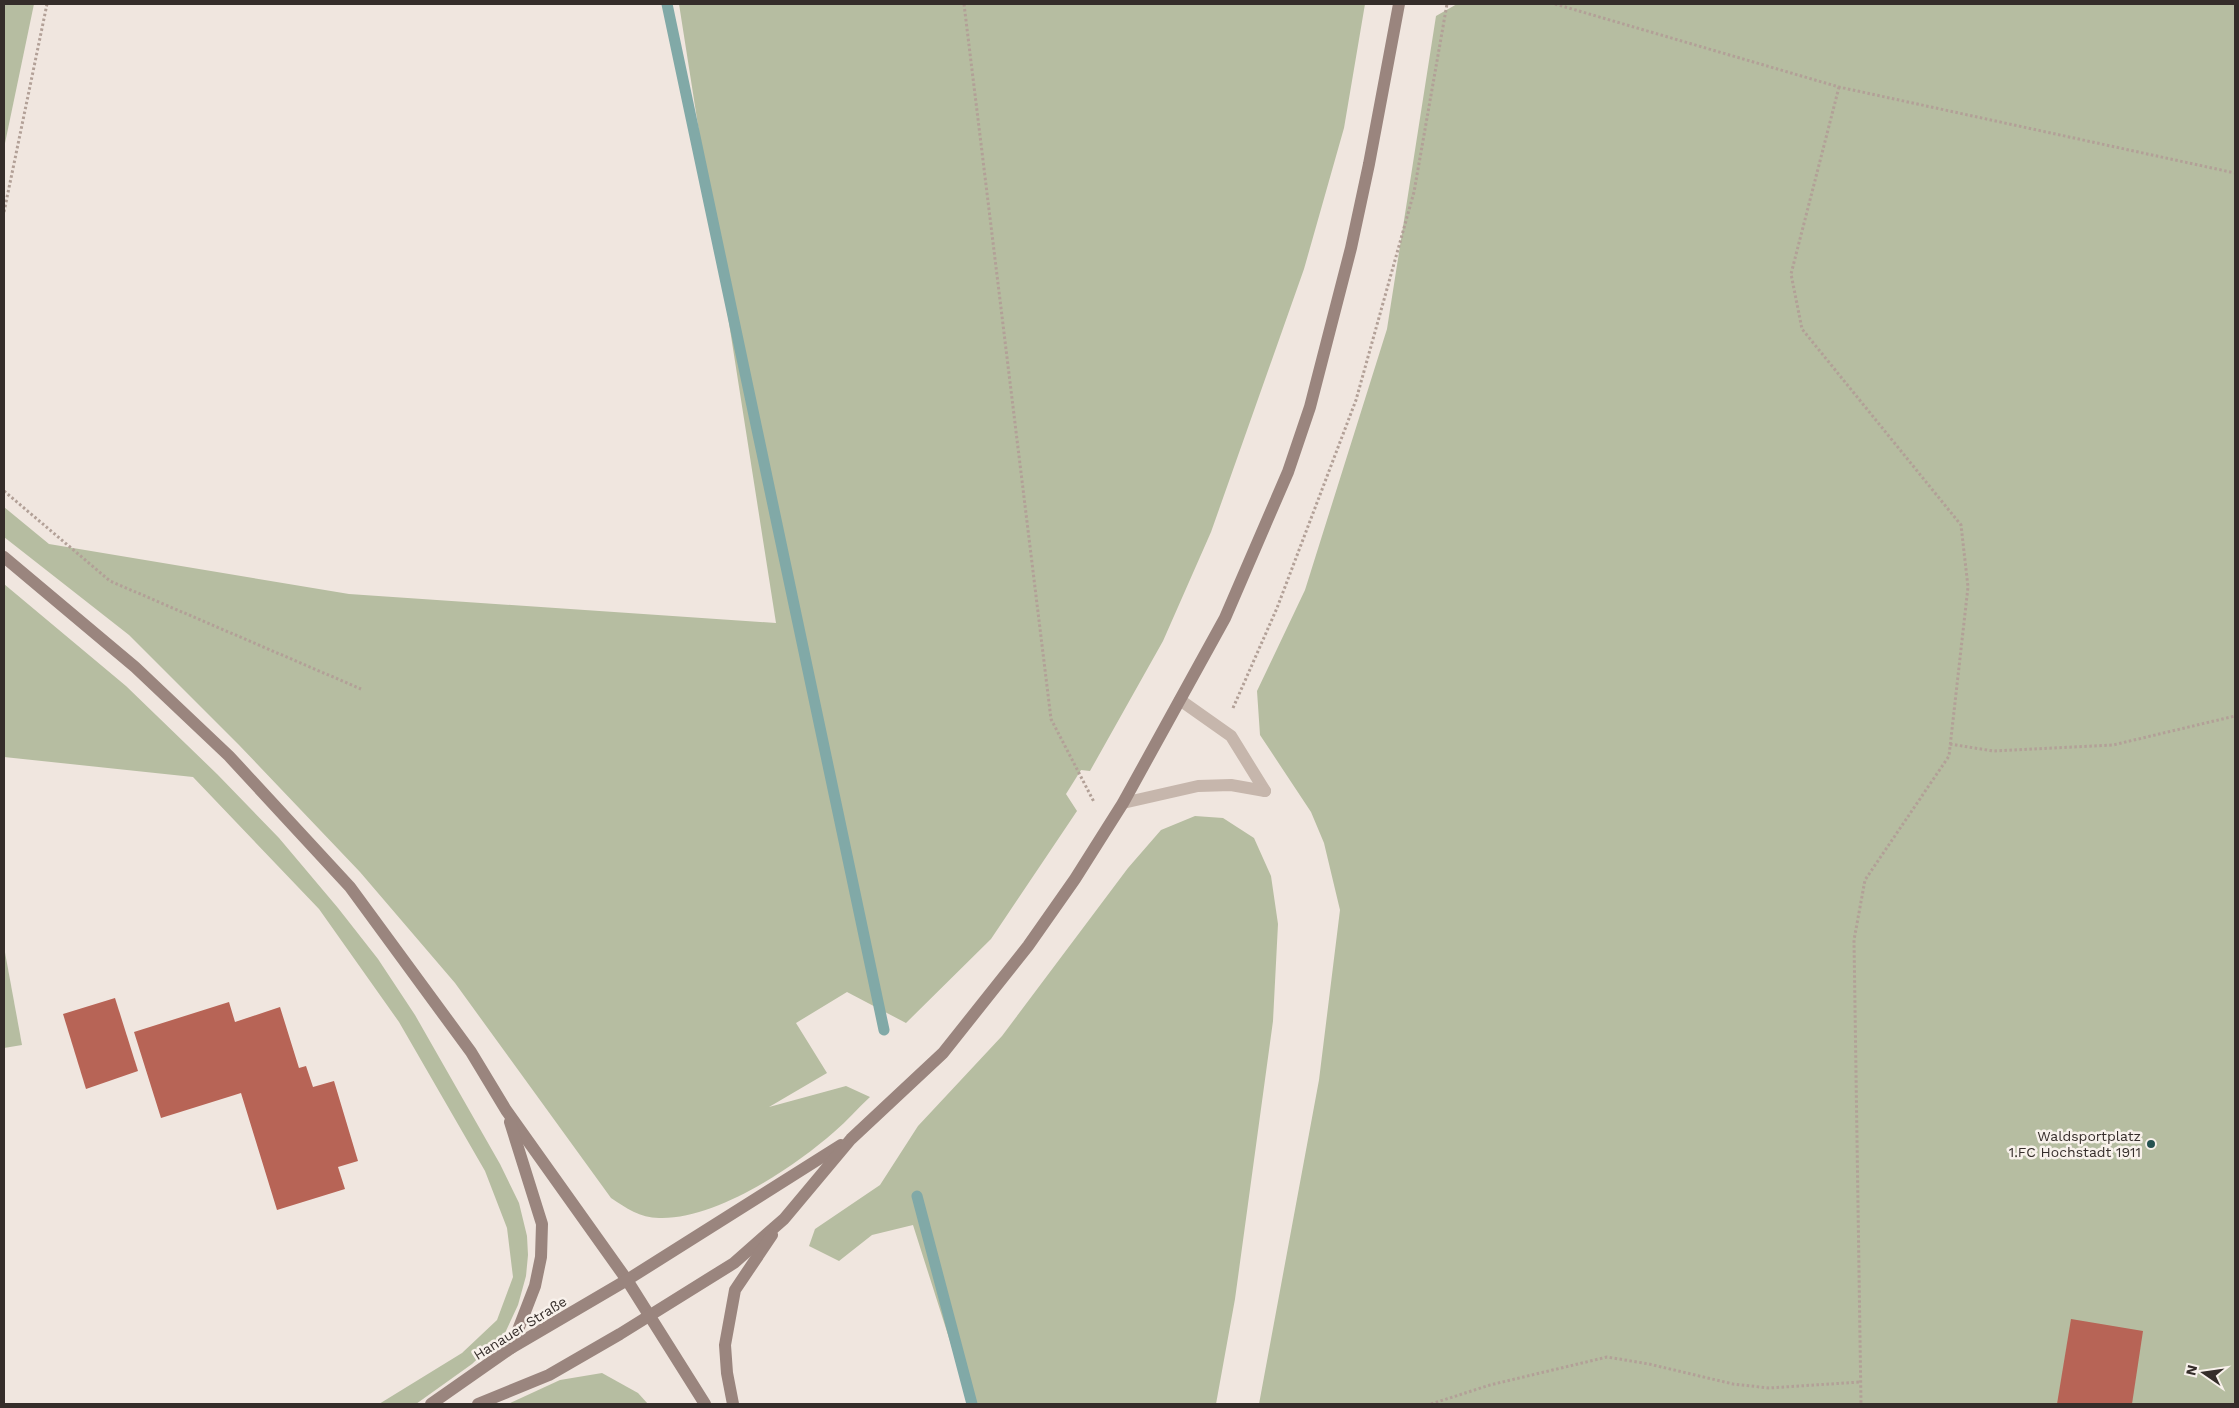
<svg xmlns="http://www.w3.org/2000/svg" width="2239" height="1408" font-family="'Work Sans',sans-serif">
	<rect width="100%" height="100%" fill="#f0e6df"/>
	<g fill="#b6bda1">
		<polygon points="4,4 34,4 4,148"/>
		<path d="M679,4h686l-21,124 -40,141 -93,263 -48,109 -73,130 -9,-1 -15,24 11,17 -86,128 -85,84 -59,-31 -51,31 31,50 -58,34 77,-21 24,11c-12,11 -23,24 -36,35 -41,36 -119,88 -175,86 -19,0 -33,-10 -48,-20l-156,-215 -95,-111 -121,-127 -110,-110 -125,-98v-30l45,37 300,50 427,29z"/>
		<polygon points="1457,4 2235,4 2235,1404 1259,1404 1319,1080 1340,910 1324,843 1311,812 1260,735 1257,691 1305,590 1387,329 1436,16"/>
		<polygon points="4,584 126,686 217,774 279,838 338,908 378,959 415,1015 500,1164 519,1203 527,1236 528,1255 526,1276 518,1305 505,1333 472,1364 416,1404 379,1404 462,1353 497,1320 513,1277 507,1228 485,1171 399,1022 319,909 193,777 4,757"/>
		<polygon points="1195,816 1223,818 1254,838 1271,876 1278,924 1273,1021 1235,1299 1216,1404 970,1404 913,1225 872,1235 839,1261 809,1246 815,1229 880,1185 918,1126 1002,1036 1128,868 1161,830"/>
		<polygon points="4,947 22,1045 4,1048"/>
		<polygon points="602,1373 638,1393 648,1404 508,1404 560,1380"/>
	</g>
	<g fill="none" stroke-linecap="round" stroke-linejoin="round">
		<g stroke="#81a9a7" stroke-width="11">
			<polyline points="667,4 884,1030"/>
			<polyline points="917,1196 972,1404"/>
		</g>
	</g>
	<g fill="#b76456">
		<polygon points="115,998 138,1071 86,1089 63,1014"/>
		<polygon points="229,1002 235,1022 280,1007 299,1068 306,1066 313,1087 334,1081 358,1161 338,1167 345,1189 277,1210 241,1093 161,1118 134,1032"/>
		<polygon points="2071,1319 2143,1331 2132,1404 2057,1404"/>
	</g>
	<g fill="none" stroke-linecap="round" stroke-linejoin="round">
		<g stroke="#b2a097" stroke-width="3" stroke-dasharray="2.5 2.5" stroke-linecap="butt">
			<polyline points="964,4 1051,719 1094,802"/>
			<polyline points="1555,4 1839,87 2235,173"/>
			<polyline points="1839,87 1791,274 1802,329 1961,525 1968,587 1949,756 1865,880 1854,940 1861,1404"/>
			<polyline points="4,212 47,4"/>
			<polyline points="4,491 110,581 361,689"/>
			<polyline points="1233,708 1277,608 1356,400 1414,192 1447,4"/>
			<polyline points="1950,744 1993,751 2113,745 2235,716"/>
			<polyline points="1431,1404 1490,1385 1607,1357 1649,1364 1733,1384 1769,1388 1860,1382"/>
		</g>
		<g stroke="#c6b6ac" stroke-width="12">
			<polyline points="1180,700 1231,736 1265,791"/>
			<polyline points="1123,803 1198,786 1231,785 1265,791"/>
		</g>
		<g stroke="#9a857e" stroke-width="12">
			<polyline points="4,557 135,667 229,756 350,887 471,1052 506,1110 627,1280 705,1404"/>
			<polyline points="510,1122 542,1224 541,1257 535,1286 511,1348"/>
			<polyline points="431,1404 511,1348 627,1280 841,1145"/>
			<polyline points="478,1404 549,1375 620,1334 734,1263 784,1219 851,1139 943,1053 1028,946 1075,879 1123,803 1225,618 1288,472 1310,407 1351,248 1369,164 1399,4"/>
			<polyline points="733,1404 727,1373 725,1345 735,1290 772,1235"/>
		</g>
	</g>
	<circle fill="#255251" stroke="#f8f1eb" stroke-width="2" cx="2151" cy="1144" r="5"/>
	<g text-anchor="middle" stroke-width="5" stroke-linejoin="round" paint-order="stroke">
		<g font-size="14" fill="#352d2a" stroke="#f8f1eb" text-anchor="end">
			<text x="2141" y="1141">Waldsportplatz<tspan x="2141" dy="16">1.FC Hochstadt 1911</tspan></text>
		</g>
		<g font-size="14" fill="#352d2a" stroke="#f8f1eb">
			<text transform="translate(520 1328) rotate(-32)" y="5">Hanauer Straße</text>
		</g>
	</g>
	<rect width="2239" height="1408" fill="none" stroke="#352d2a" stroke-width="10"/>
	<g transform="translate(2204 1373) rotate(283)" stroke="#f8f1eb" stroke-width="4" paint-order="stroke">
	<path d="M0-4L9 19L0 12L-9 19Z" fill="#352d2a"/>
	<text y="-8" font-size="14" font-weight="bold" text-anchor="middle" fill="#352d2a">N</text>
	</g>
</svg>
